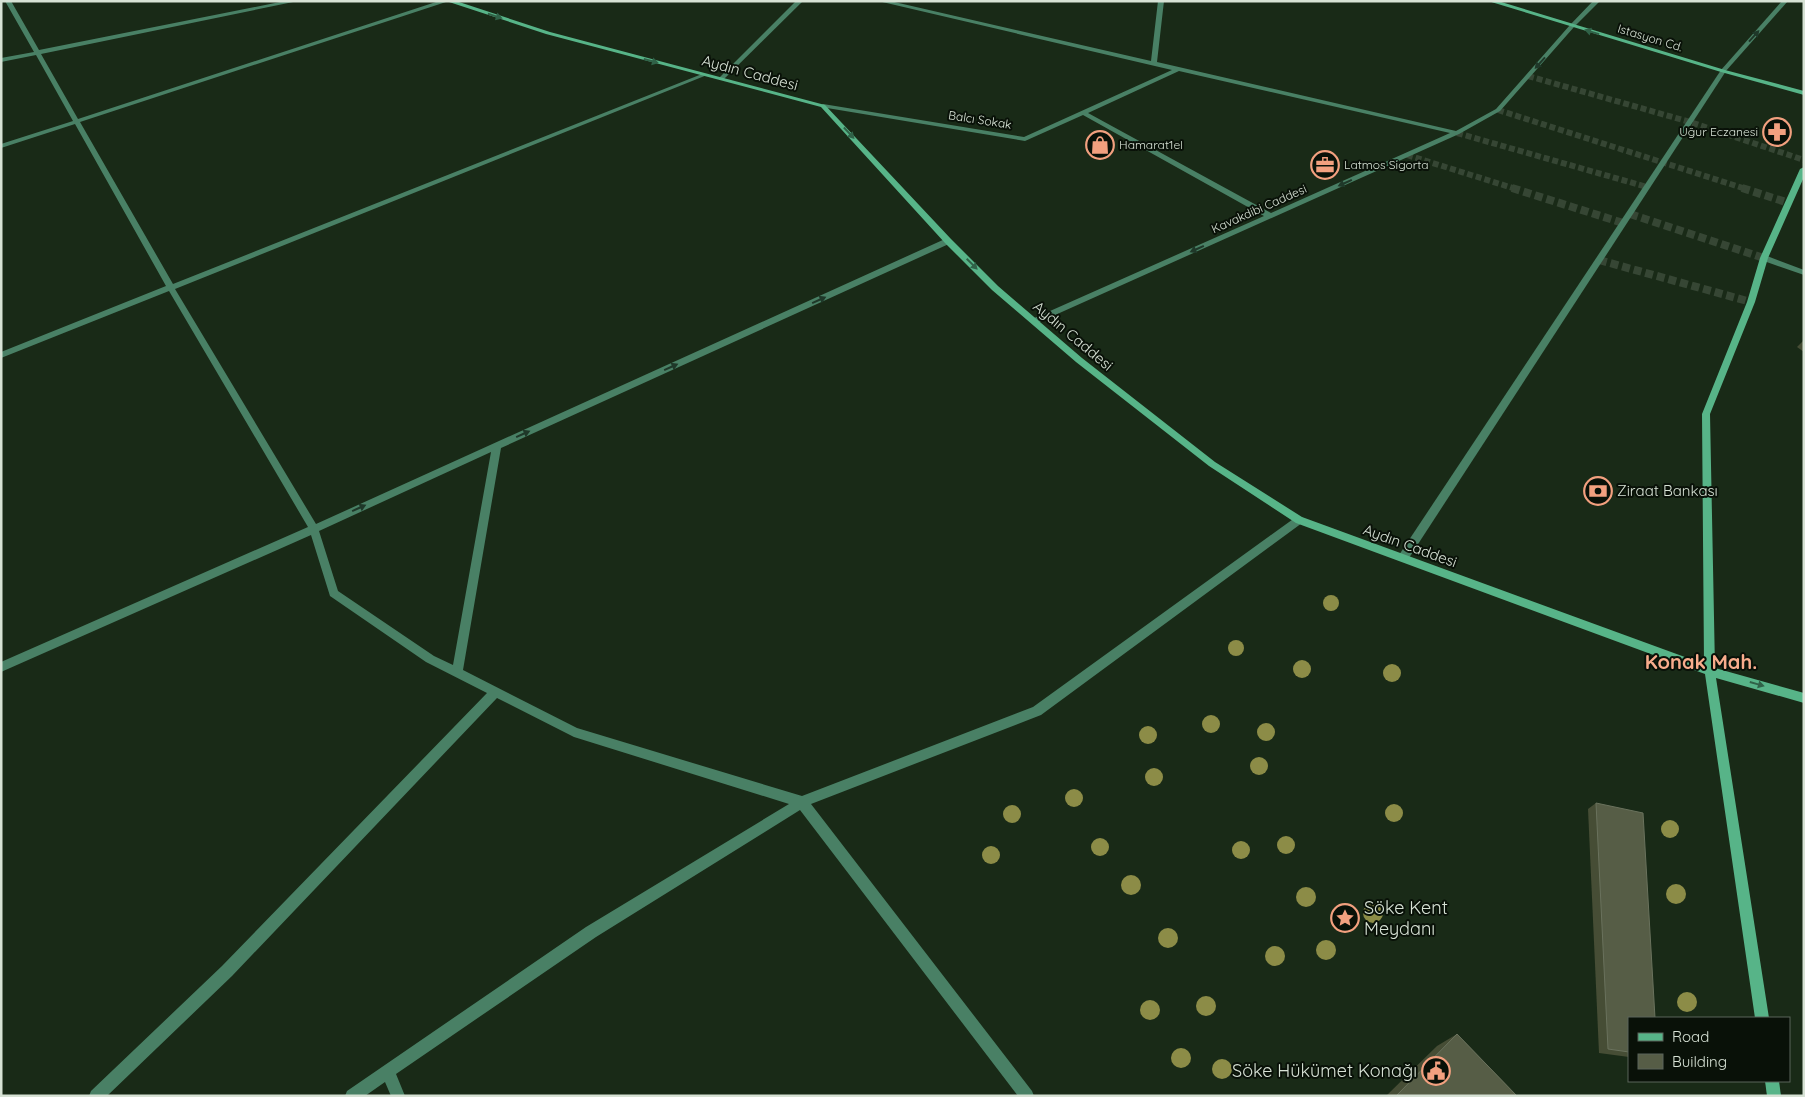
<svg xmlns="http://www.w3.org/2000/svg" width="1805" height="1097" font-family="Quicksand,sans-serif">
	<rect width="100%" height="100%" fill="#192a17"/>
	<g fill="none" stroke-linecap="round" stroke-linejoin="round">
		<g stroke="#364634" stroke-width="6" stroke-dasharray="6 3" stroke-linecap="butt">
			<polyline points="1528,76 1690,122 1804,160"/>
			<polyline points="1498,110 1746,189"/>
			<polyline points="1457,133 1647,187"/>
			<polyline points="1407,155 1516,189"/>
		</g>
		<g stroke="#364634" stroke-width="8" stroke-dasharray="8 4" stroke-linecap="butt">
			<polyline points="1512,188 1623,223"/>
			<polyline points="1742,188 1789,203"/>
			<polyline points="1630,214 1764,258"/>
			<polyline points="1599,260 1751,302"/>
		</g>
		<polygon fill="#498065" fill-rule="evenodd" points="1721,70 1726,71 1407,561 1399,561 1398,558 1399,555"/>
		<g fill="#498065" fill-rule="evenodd">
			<path d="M5,1h6l28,49 246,-49h13l-257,53 37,65 361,-118h10l-369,121 93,162 529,-210 5,1 -532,214 141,235 629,-285h6v4l-450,205 -38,222 114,58 225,68 231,-89 263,-190h6l2,3 -2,3 -261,192 -230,89 221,287 2,5h-16l-218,-286 -204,127 -200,137 9,22h-14l-6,-14 -20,14h-20l2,-5 239,-164 203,-123 -215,-67 -77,-39 -265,278 -125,120h-18l2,-5 131,-125 265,-273 -61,-31 -96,-66 -19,-61 -310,137v-10l307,-135 -139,-236 -168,67v-6l165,-66 -91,-162 -74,24v-4l72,-23 -37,-66 -35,7v-4l33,-6zM491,452l-38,213 -19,-9 -96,-65 -19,-60z"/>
			<polygon points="796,1 803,1 723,80 719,80 719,78"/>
			<path d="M878,1h12l261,60 7,-60h6l-7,61 299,69 40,-22 74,-84 23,-24h7l-26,26 -74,84 -41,23 -424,190 -4,-3 1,-2 232,-103 -181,-101 -58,26 -204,-34v-2l2,-1 201,33 148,-67zM1179,71l271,62 -179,80 -183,-100z"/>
			<polygon points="1782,1 1788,1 1725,72 1721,72 1721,70"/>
			<polygon points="1761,256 1767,256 1804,270 1804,275 1761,260"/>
		</g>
		<g fill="#57b488" fill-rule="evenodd">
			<polygon points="446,1 456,1 550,32 825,105 951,239 998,286 1082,358 1215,462 1302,517 1704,664 1702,414 1747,302 1760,258 1800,169 1804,167 1804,177 1768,258 1755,302 1710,414 1715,668 1804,693 1804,703 1716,678 1769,1018 1755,1018 1705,674 1296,523 1209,466 1076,362 992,290 945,243 821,107 546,34"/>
			<polygon points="1488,1 1498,1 1725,70 1804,91 1804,95 1721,72"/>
			<polygon points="1765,1081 1779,1081 1781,1096 1767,1096"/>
		</g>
	</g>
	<g fill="#8c8c47">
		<circle cx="1331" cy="603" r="8"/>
		<circle cx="1236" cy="648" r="8"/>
		<circle cx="1302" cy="669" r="9"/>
		<circle cx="1392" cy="673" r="9"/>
		<circle cx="1211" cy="724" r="9"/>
		<circle cx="1266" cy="732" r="9"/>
		<circle cx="1148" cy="735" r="9"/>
		<circle cx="1259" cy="766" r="9"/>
		<circle cx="1154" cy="777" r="9"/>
		<circle cx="1074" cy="798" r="9"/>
		<circle cx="1394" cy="813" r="9"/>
		<circle cx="1012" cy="814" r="9"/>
		<circle cx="1670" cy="829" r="9"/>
		<circle cx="1286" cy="845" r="9"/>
		<circle cx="1100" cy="847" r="9"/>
		<circle cx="1241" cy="850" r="9"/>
		<circle cx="991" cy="855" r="9"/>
		<circle cx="1131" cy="885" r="10"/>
		<circle cx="1676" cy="894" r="10"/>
		<circle cx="1306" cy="897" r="10"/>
		<circle cx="1373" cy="913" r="10"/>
		<circle cx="1168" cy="938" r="10"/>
		<circle cx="1326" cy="950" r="10"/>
		<circle cx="1275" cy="956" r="10"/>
		<circle cx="1687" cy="1002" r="10"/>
		<circle cx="1206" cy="1006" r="10"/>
		<circle cx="1150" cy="1010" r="10"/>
		<circle cx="1181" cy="1058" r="10"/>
		<circle cx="1222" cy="1069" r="10"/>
	</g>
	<g fill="#464d35">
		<polygon points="1804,340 1804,352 1797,347"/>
		<polygon points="1596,803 1629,1018 1629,1057 1599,1053 1588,809"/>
		<polygon points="1457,1034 1517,1096 1386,1096 1437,1046"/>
	</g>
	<g fill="#565d46" stroke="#6a725d">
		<polygon points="1596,803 1643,813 1655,1018 1629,1018 1629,1052 1608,1049"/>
		<polygon points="1457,1034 1517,1096 1396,1096"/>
	</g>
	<defs><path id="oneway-solid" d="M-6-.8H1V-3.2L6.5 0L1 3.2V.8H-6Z" transform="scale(1.25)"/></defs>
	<g fill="#306248">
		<use href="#oneway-solid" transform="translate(495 16) rotate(18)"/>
		<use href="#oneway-solid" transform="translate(1592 32) rotate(-163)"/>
		<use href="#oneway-solid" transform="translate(651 61) rotate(15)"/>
		<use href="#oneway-solid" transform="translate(849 133) rotate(47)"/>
		<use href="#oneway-solid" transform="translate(972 264) rotate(45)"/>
		<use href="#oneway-solid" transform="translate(1757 684) rotate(16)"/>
	</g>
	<g fill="#1f3829">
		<use href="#oneway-solid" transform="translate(1754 36) rotate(-48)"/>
		<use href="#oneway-solid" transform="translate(1540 63) rotate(132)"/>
		<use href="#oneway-solid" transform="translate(1345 183) rotate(156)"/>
		<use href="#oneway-solid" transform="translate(1197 249) rotate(156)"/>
		<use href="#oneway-solid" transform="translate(819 300) rotate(-24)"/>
		<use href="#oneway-solid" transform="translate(671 367) rotate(-24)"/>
		<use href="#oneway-solid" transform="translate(523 434) rotate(-24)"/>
		<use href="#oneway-solid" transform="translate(359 508) rotate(-24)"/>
	</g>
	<defs>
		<symbol id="pharmacy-ring" viewBox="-11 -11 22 22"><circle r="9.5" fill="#091108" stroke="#f2a07f" stroke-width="1.5"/><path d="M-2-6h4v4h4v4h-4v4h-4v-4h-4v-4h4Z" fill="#f2a07f"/></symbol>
		<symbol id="shop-ring" viewBox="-11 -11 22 22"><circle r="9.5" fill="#091108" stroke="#f2a07f" stroke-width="1.5"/><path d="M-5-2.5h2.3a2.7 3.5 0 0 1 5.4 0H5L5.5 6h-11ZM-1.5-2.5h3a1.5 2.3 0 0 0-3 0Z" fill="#f2a07f"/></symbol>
		<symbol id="office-ring" viewBox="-11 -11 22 22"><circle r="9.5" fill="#091108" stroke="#f2a07f" stroke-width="1.5"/><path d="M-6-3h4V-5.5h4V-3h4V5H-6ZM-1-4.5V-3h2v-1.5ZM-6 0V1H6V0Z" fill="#f2a07f"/></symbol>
		<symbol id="bank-ring" viewBox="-11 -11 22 22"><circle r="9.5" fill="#091108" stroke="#f2a07f" stroke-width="1.5"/><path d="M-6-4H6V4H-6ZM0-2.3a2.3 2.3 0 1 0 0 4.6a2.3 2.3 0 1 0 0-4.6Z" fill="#f2a07f"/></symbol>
		<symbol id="sight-ring" viewBox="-11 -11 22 22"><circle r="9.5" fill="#091108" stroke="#f2a07f" stroke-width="1.5"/><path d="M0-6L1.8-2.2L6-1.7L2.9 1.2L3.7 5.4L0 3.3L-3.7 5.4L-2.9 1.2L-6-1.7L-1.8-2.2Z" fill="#f2a07f"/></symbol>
		<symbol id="civic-ring" viewBox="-11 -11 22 22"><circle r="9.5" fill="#091108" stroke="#f2a07f" stroke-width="1.5"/><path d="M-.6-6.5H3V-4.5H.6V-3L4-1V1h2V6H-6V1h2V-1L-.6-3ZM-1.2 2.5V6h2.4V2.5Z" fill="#f2a07f"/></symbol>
	</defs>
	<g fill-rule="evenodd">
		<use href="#pharmacy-ring" x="1761" y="116" width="32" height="32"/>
		<use href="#shop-ring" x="1084" y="129" width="32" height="32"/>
		<use href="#office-ring" x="1309" y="149" width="32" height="32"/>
		<use href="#bank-ring" x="1582" y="475" width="32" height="32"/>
		<use href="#sight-ring" x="1329" y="902" width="32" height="32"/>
		<use href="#civic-ring" x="1420" y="1055" width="32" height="32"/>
	</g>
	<g text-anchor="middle" stroke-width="4" stroke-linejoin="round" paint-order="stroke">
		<g font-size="12" fill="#d7e2d5" stroke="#091108">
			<text transform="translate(1650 38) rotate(17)" y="4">Istasyon Cd.</text>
			<text transform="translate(980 120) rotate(9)" y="4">Balcı Sokak</text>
			<text transform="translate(1259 209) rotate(-24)" y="4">Kavakdibi Caddesi</text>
		</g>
		<g font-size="12" fill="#d7e2d5" stroke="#091108" text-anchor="start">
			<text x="1758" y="136" text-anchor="end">Uğur Eczanesi</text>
			<text x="1119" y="149">Hamarat1el</text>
			<text x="1344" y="169">Latmos Sigorta</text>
		</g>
		<g font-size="15" fill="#d7e2d5" stroke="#091108">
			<text transform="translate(750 73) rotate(15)" y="5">Aydın Caddesi</text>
			<text transform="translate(1073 336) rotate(40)" y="5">Aydın Caddesi</text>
			<text transform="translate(1410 546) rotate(20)" y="5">Aydın Caddesi</text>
		</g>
		<g font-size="15" fill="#d7e2d5" stroke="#091108" text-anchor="start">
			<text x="1617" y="496">Ziraat Bankası</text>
		</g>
		<g font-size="18" fill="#d7e2d5" stroke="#091108" text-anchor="start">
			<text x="1364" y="914">Söke Kent<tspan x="1364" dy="21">Meydanı</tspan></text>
			<text x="1417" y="1077" text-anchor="end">Söke Hükümet Konağı</text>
		</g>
		<g font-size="20" font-weight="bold" fill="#f8ac8c" stroke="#091108">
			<text x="1701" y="669">Konak Mah.</text>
		</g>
	</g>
	<rect width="1805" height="1097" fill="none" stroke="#d7e2d5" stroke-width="5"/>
	<rect x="1628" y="1017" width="162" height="65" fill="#091108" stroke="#5b655a"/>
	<rect x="1638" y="1033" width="25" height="8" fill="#57b488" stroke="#5b655a"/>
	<text x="1672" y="1042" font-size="15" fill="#d7e2d5">Road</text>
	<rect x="1638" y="1054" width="25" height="15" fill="#565d46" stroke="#5b655a"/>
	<text x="1672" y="1067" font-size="15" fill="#d7e2d5">Building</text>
</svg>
